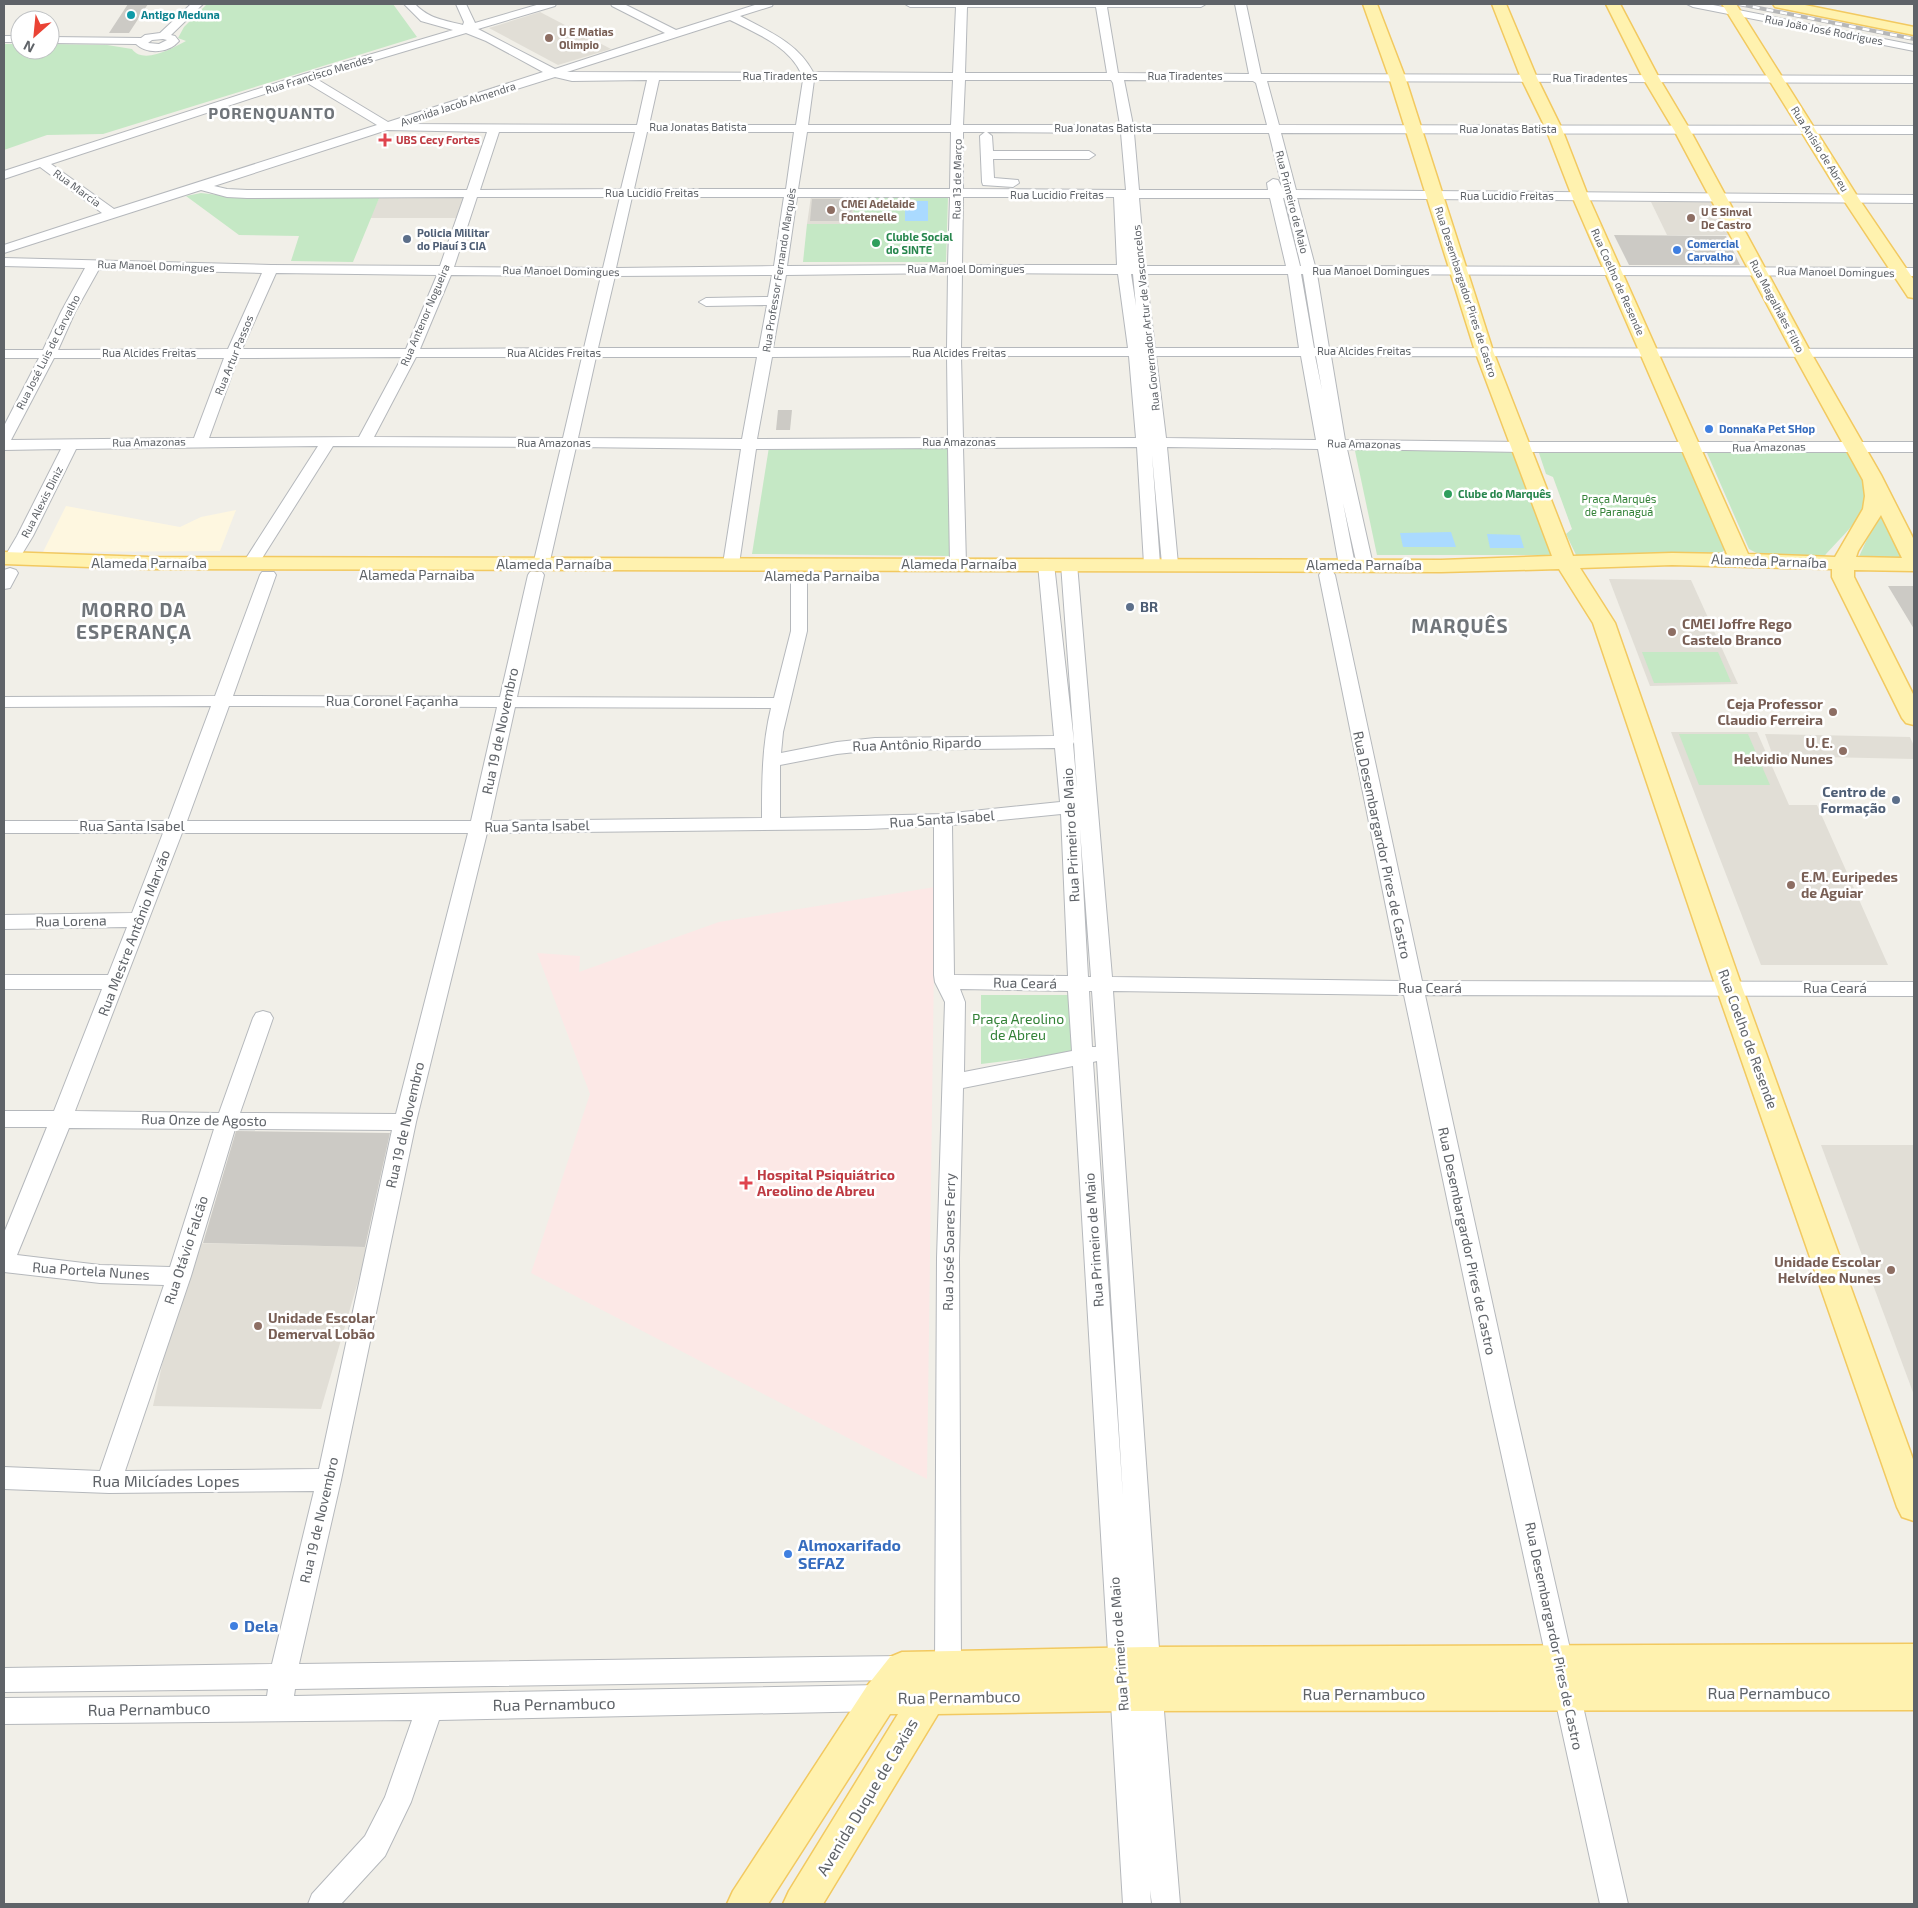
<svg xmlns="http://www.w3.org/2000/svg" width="1918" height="1908" font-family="'Exo 2',sans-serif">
	<rect width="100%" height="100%" fill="#f1efe8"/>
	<polygon fill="#fef7e0" points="66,506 180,527 201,517 236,510 220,551 43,552"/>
	<g fill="#e1ded6">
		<polygon points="540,12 611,49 558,65 489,28"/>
		<polygon points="380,196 467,196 459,218 370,218"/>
		<polygon points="811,196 854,196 853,224 807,224"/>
		<polygon points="1651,202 1713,202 1730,235 1667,235"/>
		<polygon points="1609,579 1691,580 1738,684 1650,686"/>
		<polygon points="1671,732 1757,732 1789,805 1817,805 1888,965 1761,965"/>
		<polygon points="1765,734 1910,737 1914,746 1914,759 1773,756"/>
		<polygon points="1821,1145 1914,1145 1914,1395"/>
		<polygon points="189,1243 368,1247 321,1409 153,1406"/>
	</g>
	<polygon fill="#fce8e6" points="935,887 927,1479 531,1273 590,1094 537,953 580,956 579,972 719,922"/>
	<g fill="#c5e8c5">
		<path d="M207,4h186l24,33 -314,97 -56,1 -43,15v-106h16v6h30v-6l57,1 25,4c11,16 41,-1 54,-8l-8,-3 6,-11z"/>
		<polygon points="201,193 218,195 380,196 353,262 291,261 299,236 239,235 186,196"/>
		<polygon points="854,196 948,197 946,262 803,262 807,224 853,224"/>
		<polygon points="951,445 949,556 752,554 769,447"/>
		<polygon points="1356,449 1516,451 1555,555 1377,555 1355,451"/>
		<path d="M1849,452c6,10 14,21 17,32 8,29 -28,54 -44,75l-60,-3 -13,-7 -42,-96z"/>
		<polygon points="1539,453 1687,453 1726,549 1718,555 1578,559 1566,534 1572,529 1553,477 1546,474"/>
		<polygon points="1882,515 1907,562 1857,561 1868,537"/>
		<polygon points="1642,652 1718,652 1731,682 1654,683"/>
		<polygon points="1679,734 1748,734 1770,785 1699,785"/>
		<polygon points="981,995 1078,995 1078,1052 981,1064"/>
	</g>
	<g fill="#aadaff">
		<rect x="905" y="201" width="23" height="20"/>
		<polygon points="1451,532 1456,547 1403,547 1400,533"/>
		<polygon points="1487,534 1520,535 1524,548 1490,548"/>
	</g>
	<g fill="#cccac5">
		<polygon points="128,4 148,4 129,33 109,33"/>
		<polygon points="812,199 852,199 851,221 810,221"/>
		<polygon points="1614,235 1726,236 1740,265 1629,265"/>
		<polygon points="778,410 792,410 790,430 776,430"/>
		<polygon points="1888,586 1914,586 1914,629"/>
		<polygon points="236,1131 390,1133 365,1247 203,1243"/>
	</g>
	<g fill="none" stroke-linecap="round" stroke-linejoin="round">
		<defs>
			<g id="minor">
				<path d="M191,4h12l-32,31 4,1 4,5c-10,12 -31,14 -43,3l-86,-1v-6l91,1 4,-3 15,-2zM163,39l4,1 -8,4 -11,-1 4,-3z"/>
				<path d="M404,4h11c14,15 29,16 48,21l1,-3 -8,-18h10l9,19 65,-19h16l-1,2 -77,23 77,40 110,-36 -53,-27 -1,-2h13l52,26 82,-26h15l-1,2 -32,10c28,15 58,27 73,56l140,1 3,-66h-46l-5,-3h301l-5,3h-94l11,66 131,1 -14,-70h11l15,70 653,2v7l-647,-2 12,44 635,1v8l-633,-1 15,57 618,5v8l-617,-5 18,68 599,2v8l-597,-2 12,74 585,1v8l-583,-1 14,84 176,2h393v10h-393l-174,-3 26,116 -2,3h-12l-2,-3 -14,-62 12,62 -2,3h-12l-2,-3 -21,-116 -151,-2 11,117 -2,3h-12l-2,-3 -10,-109 8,109 -2,3h-12l-2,-3 -7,-117 -174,1 3,116 -2,3h-12l-2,-3 -2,-116 -192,1 -17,115 -2,3h-12l-2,-3 18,-115 -165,-2 -27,118 -2,3h-12l-2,-3 28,-118 -228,-1 -74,117 -2,3h-12l-2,-3 75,-117 -242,3 -43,87 -14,23 -2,3h-12l-1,-4 13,-22 44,-87 -57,1v-24l35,-68h-35v-8h39l18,-38 24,-44 -81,-2v-8l267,7 169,1 24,-69 -217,1 -20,-1 -26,-7 -197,63v-8l98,-32 -62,-46 -36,12v-8l297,-96 152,-45 -32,-9zM967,7h129l11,66h-142zM730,20c25,13 58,25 71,53l-234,-1zM466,33l20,8 57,31 -155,50 -73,-44zM555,77l17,4 75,-1 -10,45 -232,-1zM659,80h144l-7,45h-147zM814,80h139l-2,45h-143zM965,80h146l2,3 7,42h-157zM1124,80l129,1 3,2 11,42h-134zM304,81l73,44 -263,84 -63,-45zM387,130l100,2 -20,58h-220l-20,-1 -13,-3zM499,132h136l-14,57 -141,1zM647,132h147l-8,57h-152zM807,132h144l-1,57h-152zM963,132h22l-5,4 2,46 1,3 30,2 6,-4 -1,-3 -24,-2 -1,-19h96l6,-4 -6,-4h-96l-1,-15 -5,-4 134,1 5,57 -163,-1zM1134,133h135l14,57 -5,-10 -5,-1 -6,4 1,7h-129zM477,197h143l-17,71 -149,-1zM632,197h152l-10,69 -158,2zM797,197h153l-2,68 -161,1zM963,197h151l3,68h-155zM1139,198h131l16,68h-141zM1283,198h2l16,68h-1zM99,269l163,4 -34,76 -170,1 17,-38zM276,273l161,2 -31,74h-164zM948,273l-1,75h-174l13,-73zM962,273l156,1 10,74h-167zM1131,274h2l3,32zM1146,274h142l11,74h-144zM1301,274h2l12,74h-1zM451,275l150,1 -17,72 -164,1zM772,275l-4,22 -62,1 -7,4 7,4 61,-1 -8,43h-161l17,-72zM947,356l1,82 -191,1 15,-82zM961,356h168l7,82h-173zM1156,356h145l15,84 -150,-2zM1315,356h1l6,34zM402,357l-43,80 -150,1 29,-80zM416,357h166l-19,81 -189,-1zM596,357h161l-15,82 -164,-1zM54,358h170l-30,80 -183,2z"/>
				<polygon points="1687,4 1708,4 1914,45 1914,51 1693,7"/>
				<rect x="4" y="36" width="16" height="6"/>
				<path d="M1046,559l6,2 2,3 20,178 -13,-178 2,-3h12l2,3 35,413 289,4 -82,-406 2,-3h12l2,3 87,406 492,1v14l-489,-1 90,412 113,497h-28l-109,-497 -87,-412 -291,-4 47,672 20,241h-28l-2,-14 1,14h-28l-50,-838 -110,22 -4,170 2,409 -4,9 -9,3 -9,-3 -4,-9 2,-409 8,-256 -10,-20 -1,-7v-149l-67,3 -380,4 -71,289 -75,358 -42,184 603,-8c10,4 14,7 18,17l-4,9 -9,3 -11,-5 -601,9 -1,7 586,-11 10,4 3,9 -3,9 -10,4 -441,9 -28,82 -26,54 -44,48h-33l4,-10 53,-58 20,-39 27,-77 -408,4v-26l263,-2 1,-7 -264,3v-24l268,-4 42,-173 -205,2 -105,-4v-22l96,4 64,-186 -64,-2 -96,-11v-39l43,-106h-43v-16h50l48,-122h-98v-14h104l19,-48 -123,2v-14l128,-2 31,-80h-159v-12h164l43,-115 -207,1v-10l211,-1 45,-121 2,-3h12l2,3 -43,121 267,1 28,-122 2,-3h12l2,3 -27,122 257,1 17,-67v-55l2,-3h12l2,3v55l-24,101 -2,21 56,-11 38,-4 179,-2 -16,-172 2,-3zM229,706l268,1 -26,114h-284zM515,707l256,1c-9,37 -9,72 -9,110l-272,3zM1074,742l3,47 -4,-45zM1055,748l5,54 -117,12 -163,4v-53l57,-11 38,-4zM1061,814l7,162 -114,-1 -2,-150zM1080,829l11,148h-3zM182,833h286l-72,281 -156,-1 33,-95 -3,-5 -7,-2 -7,2 -3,5 -34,95 -144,-2zM960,989l108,2 4,60 -108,21 1,-70zM1089,991h3l4,56h-4zM1097,1061l26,436 -30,-435zM69,1128l145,1 -44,138 -70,-2 -83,-10zM235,1129l157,1 -73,339 -194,2 66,-195z"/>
				<polygon points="10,568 16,570 18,573 10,588 4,589 4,570"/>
			</g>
			<g id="major">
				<path d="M1363,4h14l28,73 88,274 80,205 99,-3 55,1 -155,-358 -26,-67 -25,-51 -29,-74h14l31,74 25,51 26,67 160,358 87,3 28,-48 2,-13 -2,-16 -70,-127 -119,-223 -31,-52 -37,-74h14l39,74 31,52 121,223 70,122 33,65v31l-60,-1v7l60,119v29l-8,-2 -4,-5 -70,-141v-8l-160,-4 -92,3 35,55 127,364 172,475v59l-12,-4 -5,-10 -181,-520 -123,-364 -34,-54 -118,3 -1293,-3 -144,-5v-12l144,5 1293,3 111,-4 -77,-205 -86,-274zM1881,515l21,43 -46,-1 2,-6z"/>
				<polygon points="1722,4 1736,4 1859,199 1914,280 1914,298 1908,297 1843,199"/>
				<polygon points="1773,4 1800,4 1914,27 1914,35 1780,8 1775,7"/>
				<polygon points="1914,1644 1914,1676 1807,1677 1914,1676 1914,1710 1122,1711 938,1714 823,1904 783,1904 789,1891 898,1714 890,1714 768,1904 727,1904 733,1891 867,1686 890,1657 902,1652 1147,1647"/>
			</g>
		</defs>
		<use href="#minor" stroke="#b5b8bc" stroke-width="2"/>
		<use href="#major" stroke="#f2c960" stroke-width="3"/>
		<use href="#minor" fill="#fff" fill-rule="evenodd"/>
		<use href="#major" fill="#fff2af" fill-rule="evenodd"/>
		<defs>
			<polyline id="rail" points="1739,4 1914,39"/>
		</defs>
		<use href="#rail" stroke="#b6b7b8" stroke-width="4"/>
		<use href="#rail" stroke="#fff" stroke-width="2.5" stroke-dasharray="7" stroke-linecap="butt"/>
	</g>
	<circle fill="#0f9aa8" stroke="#fff" stroke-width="2" cx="131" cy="15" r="5"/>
	<g fill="#8d6e63" stroke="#fff" stroke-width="2">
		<circle cx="549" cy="38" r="5"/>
		<circle cx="831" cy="210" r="5"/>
		<circle cx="1691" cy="218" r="5"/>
		<circle cx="1672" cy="632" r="5"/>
		<circle cx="1833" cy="712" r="5"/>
		<circle cx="1843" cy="751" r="5"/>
		<circle cx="1791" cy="885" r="5"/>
		<circle cx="1891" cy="1270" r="5"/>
		<circle cx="258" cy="1326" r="5"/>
	</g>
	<g fill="#e0444e" stroke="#fff" stroke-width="2">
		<path d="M382.5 132.5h5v5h5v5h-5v5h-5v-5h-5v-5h5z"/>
		<path d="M743.5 1175.5h5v5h5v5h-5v5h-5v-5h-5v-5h5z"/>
	</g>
	<g fill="#5c6f8a" stroke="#fff" stroke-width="2">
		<circle cx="407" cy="239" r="5"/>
		<circle cx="1130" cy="607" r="5"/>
		<circle cx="1896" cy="800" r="5"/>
	</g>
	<g fill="#2e9e5b" stroke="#fff" stroke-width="2">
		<circle cx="876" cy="243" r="5"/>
		<circle cx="1448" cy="494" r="5"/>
	</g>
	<g fill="#3f7fe0" stroke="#fff" stroke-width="2">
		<circle cx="1677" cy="250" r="5"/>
		<circle cx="1709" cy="429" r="5"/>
		<circle cx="788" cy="1554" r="5"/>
		<circle cx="234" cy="1626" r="5"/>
	</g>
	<g text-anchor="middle" stroke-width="5" stroke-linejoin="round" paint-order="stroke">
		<g font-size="11" font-weight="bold" fill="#0d838f" stroke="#fff" text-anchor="start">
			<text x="141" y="19">Antigo Meduna</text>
		</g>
		<g font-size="11" fill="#5f6368" stroke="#fff">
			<text transform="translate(1824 30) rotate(11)" y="4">Rua João José Rodrigues</text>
			<text transform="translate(319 74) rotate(-17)" y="4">Rua Francisco Mendes</text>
			<text x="780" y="80">Rua Tiradentes</text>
			<text x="1185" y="80">Rua Tiradentes</text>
			<text x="1590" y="82">Rua Tiradentes</text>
			<text transform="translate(458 104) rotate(-18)" y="4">Avenida Jacob Almendra</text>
			<text x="698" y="131">Rua Jonatas Batista</text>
			<text x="1103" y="132">Rua Jonatas Batista</text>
			<text x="1508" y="133">Rua Jonatas Batista</text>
			<text transform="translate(1820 149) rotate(58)" y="4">Rua Anísio de Abreu</text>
			<text transform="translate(957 179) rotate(-89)" y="4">Rua 13 de Março</text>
			<text transform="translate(77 188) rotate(36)" y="4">Rua Marcia</text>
			<text x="652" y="197">Rua Lucidio Freitas</text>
			<text x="1057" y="199">Rua Lucidio Freitas</text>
			<text x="1507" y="200">Rua Lucidio Freitas</text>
			<text transform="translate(1292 202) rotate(76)" y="4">Rua Primeiro de Maio</text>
			<text transform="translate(156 266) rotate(2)" y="4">Rua Manoel Domingues</text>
			<text x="966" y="273">Rua Manoel Domingues</text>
			<text transform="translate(779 270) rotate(-81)" y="4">Rua Professor Fernando Marquês</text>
			<text transform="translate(561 271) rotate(1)" y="4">Rua Manoel Domingues</text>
			<text x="1371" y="275">Rua Manoel Domingues</text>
			<text transform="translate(1836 272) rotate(1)" y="4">Rua Manoel Domingues</text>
			<text transform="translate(1618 282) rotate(66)" y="4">Rua Coelho de Resende</text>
			<text transform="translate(1466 292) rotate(72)" y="4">Rua Desembargador Pires de Castro</text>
			<text transform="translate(1777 306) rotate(62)" y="4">Rua Magalhães Filho</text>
			<text transform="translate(425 315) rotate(-67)" y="4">Rua Antenor Nogueira</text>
			<text transform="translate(1146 318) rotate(-96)" y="4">Rua Governador Artur de Vasconcelos</text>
			<text x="1364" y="355">Rua Alcides Freitas</text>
			<text transform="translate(48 352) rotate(-63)" y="4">Rua José Luis de Carvalho</text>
			<text x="149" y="357">Rua Alcides Freitas</text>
			<text x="554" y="357">Rua Alcides Freitas</text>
			<text x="959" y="357">Rua Alcides Freitas</text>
			<text transform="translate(234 355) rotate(-68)" y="4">Rua Artur Passos</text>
			<text transform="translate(149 442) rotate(-1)" y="4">Rua Amazonas</text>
			<text x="959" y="446">Rua Amazonas</text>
			<text x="554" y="447">Rua Amazonas</text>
			<text transform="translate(1364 444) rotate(1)" y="4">Rua Amazonas</text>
			<text transform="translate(1769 447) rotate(-1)" y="4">Rua Amazonas</text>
			<text transform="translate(42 502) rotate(-63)" y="4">Rua Alexis Diniz</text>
		</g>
		<g font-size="11" font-weight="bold" fill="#785e54" stroke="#fff" text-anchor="start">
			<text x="559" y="36">U E Matias<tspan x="559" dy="13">Olimpio</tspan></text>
			<text x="841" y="208">CMEI Adelaide<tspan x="841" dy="13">Fontenelle</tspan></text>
			<text x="1701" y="216">U E Sinval<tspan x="1701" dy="13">De Castro</tspan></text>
		</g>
		<g font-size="11" font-weight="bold" fill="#be3a42" stroke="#fff" text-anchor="start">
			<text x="396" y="144">UBS Cecy Fortes</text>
		</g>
		<g font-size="11" font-weight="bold" fill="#4e5e75" stroke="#fff" text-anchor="start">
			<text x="417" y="237">Policia Militar<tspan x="417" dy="13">do Piauí 3 CIA</tspan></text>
		</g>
		<g font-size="11" font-weight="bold" fill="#27864d" stroke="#fff" text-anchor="start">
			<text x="886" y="241">Cluble Social<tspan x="886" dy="13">do SINTE</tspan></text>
			<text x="1458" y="498">Clube do Marquês</text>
		</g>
		<g font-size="11" font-weight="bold" fill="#366cbe" stroke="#fff" text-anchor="start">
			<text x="1687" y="248">Comercial<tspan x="1687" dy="13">Carvalho</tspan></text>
			<text x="1719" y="433">DonnaKa Pet SHop</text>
		</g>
		<g font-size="11" fill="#348238" stroke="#fff">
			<text x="1619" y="503">Praça Marquês<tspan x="1619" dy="13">de Paranaguá</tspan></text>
		</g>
		<g font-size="14" fill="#5f6368" stroke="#fff">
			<text transform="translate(1769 561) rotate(2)" y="5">Alameda Parnaíba</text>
			<text x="149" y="568">Alameda Parnaíba</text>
			<text x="554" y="569">Alameda Parnaíba</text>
			<text x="959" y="569">Alameda Parnaíba</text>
			<text x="1364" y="570">Alameda Parnaíba</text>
			<text x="417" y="580">Alameda Parnaiba</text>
			<text x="822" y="581">Alameda Parnaiba</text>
			<text x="392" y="706">Rua Coronel Façanha</text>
			<text transform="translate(500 731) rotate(-78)" y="5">Rua 19 de Novembro</text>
			<text transform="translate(917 744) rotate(-2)" y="5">Rua Antônio Ripardo</text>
			<text transform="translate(942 819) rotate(-4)" y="5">Rua Santa Isabel</text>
			<text x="132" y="831">Rua Santa Isabel</text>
			<text transform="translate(537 826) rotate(-1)" y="5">Rua Santa Isabel</text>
			<text transform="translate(1071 835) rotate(-93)" y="5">Rua Primeiro de Maio</text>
			<text transform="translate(1382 845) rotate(78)" y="5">Rua Desembargardor Pires de Castro</text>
			<text transform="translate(71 921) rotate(-1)" y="5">Rua Lorena</text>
			<text transform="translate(134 933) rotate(-69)" y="5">Rua Mestre Antônio Marvão</text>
			<text transform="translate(1025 983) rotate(1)" y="5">Rua Ceará</text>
			<text x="1430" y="993">Rua Ceará</text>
			<text x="1835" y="993">Rua Ceará</text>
			<text transform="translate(1748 1039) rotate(70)" y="5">Rua Coelho de Resende</text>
			<text transform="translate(204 1120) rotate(1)" y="5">Rua Onze de Agosto</text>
			<text transform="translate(405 1125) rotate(-77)" y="5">Rua 19 de Novembro</text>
			<text transform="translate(1094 1240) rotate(-94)" y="5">Rua Primeiro de Maio</text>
			<text transform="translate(1467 1241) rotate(78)" y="5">Rua Desembargardor Pires de Castro</text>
			<text transform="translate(949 1242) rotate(-89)" y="5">Rua José Soares Ferry</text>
			<text transform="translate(186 1250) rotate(-72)" y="5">Rua Otávio Falcão</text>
			<text transform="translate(91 1271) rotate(4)" y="5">Rua Portela Nunes</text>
			<text transform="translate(319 1520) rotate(-77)" y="5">Rua 19 de Novembro</text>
			<text transform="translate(1554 1636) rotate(78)" y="5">Rua Desembargardor Pires de Castro</text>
			<text transform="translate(1119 1644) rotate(-94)" y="5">Rua Primeiro de Maio</text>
		</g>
		<g font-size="14" font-weight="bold" fill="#4e5e75" stroke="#fff" text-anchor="start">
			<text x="1140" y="612">BR</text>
			<text x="1886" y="797" text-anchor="end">Centro de<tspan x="1886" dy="16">Formação</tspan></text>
		</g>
		<g font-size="14" font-weight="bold" fill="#785e54" stroke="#fff" text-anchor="start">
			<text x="1682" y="629">CMEI Joffre Rego<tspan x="1682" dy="16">Castelo Branco</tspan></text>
			<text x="1823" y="709" text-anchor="end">Ceja Professor<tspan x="1823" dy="16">Claudio Ferreira</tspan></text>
			<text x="1833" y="748" text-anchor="end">U. E.<tspan x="1833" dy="16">Helvidio Nunes</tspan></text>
			<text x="1801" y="882">E.M. Euripedes<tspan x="1801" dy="16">de Aguiar</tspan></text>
			<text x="1881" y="1267" text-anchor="end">Unidade Escolar<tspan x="1881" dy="16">Helvídeo Nunes</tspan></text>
			<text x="268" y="1323">Unidade Escolar<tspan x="268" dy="16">Demerval Lobão</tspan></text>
		</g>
		<g font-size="14" fill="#348238" stroke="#fff">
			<text x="1018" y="1024">Praça Areolino<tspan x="1018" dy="16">de Abreu</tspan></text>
		</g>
		<g font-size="14" font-weight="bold" fill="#be3a42" stroke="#fff" text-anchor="start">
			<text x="757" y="1180">Hospital Psiquiátrico<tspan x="757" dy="16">Areolino de Abreu</tspan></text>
		</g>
		<g font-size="16" font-weight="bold" letter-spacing="1" fill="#70757a" stroke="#fff">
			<text x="272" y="119">PORENQUANTO</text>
		</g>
		<g font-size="16" fill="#5f6368" stroke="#fff">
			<text x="166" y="1487">Rua Milcíades Lopes</text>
			<text x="1769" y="1699">Rua Pernambuco</text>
			<text x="1364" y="1700">Rua Pernambuco</text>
			<text transform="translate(959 1697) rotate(-1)" y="6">Rua Pernambuco</text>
			<text transform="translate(554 1704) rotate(-1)" y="6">Rua Pernambuco</text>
			<text transform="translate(149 1709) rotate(-1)" y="6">Rua Pernambuco</text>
			<text transform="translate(867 1797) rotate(-59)" y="6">Avenida Duque de Caxias</text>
		</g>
		<g font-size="16" font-weight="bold" fill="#366cbe" stroke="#fff" text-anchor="start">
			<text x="798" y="1551">Almoxarifado<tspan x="798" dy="18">SEFAZ</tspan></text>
			<text x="244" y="1632">Dela</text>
		</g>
		<g font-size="19" font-weight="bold" letter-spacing="1" fill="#70757a" stroke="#fff">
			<text x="134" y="617">MORRO DA<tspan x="134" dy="22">ESPERANÇA</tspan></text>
			<text x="1460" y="633">MARQUÊS</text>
		</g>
	</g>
	<rect width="1918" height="1908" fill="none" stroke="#5f6368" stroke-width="10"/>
	<g transform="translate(35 35) rotate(207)"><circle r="24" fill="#ffffff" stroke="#bfc1c3"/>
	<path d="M0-4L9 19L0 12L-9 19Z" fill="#ea4335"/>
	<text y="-8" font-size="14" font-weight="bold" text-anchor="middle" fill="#5f6368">N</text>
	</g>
</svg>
